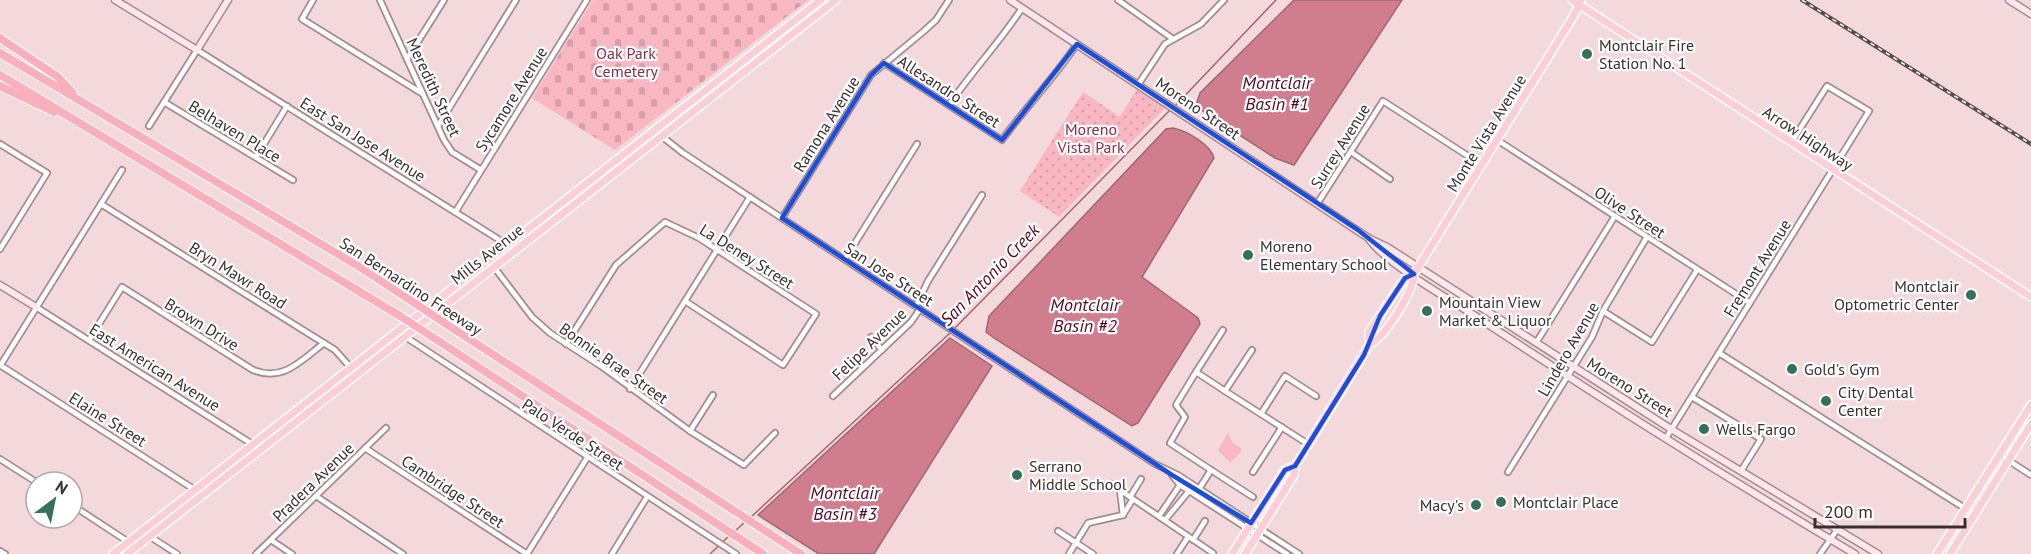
<svg xmlns="http://www.w3.org/2000/svg" width="2031" height="554" font-family="'PT Sans',sans-serif">
	<defs>
		<pattern id="cemetery-stones" width="16" height="16" patternUnits="userSpaceOnUse" patternTransform="scale(1.5)"><rect width="16" height="16" fill="#f9b7c2"/><path d="M2 7V4a2 2 0 0 1 4 0v3zM10 15v-3a2 2 0 0 1 4 0v3z" fill="#d69ea7"/></pattern>
		<pattern id="park-dots" width="8" height="8" patternUnits="userSpaceOnUse" patternTransform="scale(1.5)"><rect width="8" height="8" fill="#f9b7c2"/><path d="M2 2h.1M6 6h.1" fill="none" stroke="#d69ea7" stroke-width="1.8" stroke-linecap="round"/></pattern>
	</defs>
	<rect width="100%" height="100%" fill="#f3d9dc"/>
	<polygon fill="#f9b7c2" points="1228,433 1233,443 1241,448 1241,452 1230,463 1218,450"/>
	<polygon fill="url(#cemetery-stones)" points="593,0 808,0 615,150 532,98"/>
	<polygon fill="url(#park-dots)" points="1137,89 1165,108 1059,217 1020,191 1083,92 1120,117"/>
	<g fill="#d07e8e" stroke="#a26672" stroke-width="1.5">
		<polygon points="1294,0 1402,0 1294,165 1275,158 1198,108 1197,102 1200,93"/>
		<path d="M1173,128c14,3 37,16 41,30l-72,119 48,35 8,6 2,6 -62,99 -6,3 -138,-88 -8,-6 3,-16 177,-187z"/>
		<polygon points="950,338 992,366 874,554 819,554 758,515"/>
	</g>
	<g fill="none" stroke-linecap="round" stroke-linejoin="round">
		<g stroke="#a26672" stroke-width="1.5">
			<polyline points="1175,106 1276,0"/>
			<polyline points="751,517 949,334 1171,109"/>
			<polyline points="735,531 745,522"/>
			<polyline points="710,554 729,536"/>
		</g>
		<defs>
			<g id="street">
				<polyline points="313,0 302,19 423,94"/>
				<polyline points="380,0 444,140 452,152 481,170"/>
				<polyline points="1118,0 1173,39"/>
				<polyline points="407,59 444,0"/>
				<path d="M884,63l118,77c24,-33 52,-62 75,-96"/>
				<polyline points="1138,85 1165,44 1201,24 1224,0"/>
				<polyline points="164,102 293,180"/>
				<path d="M949,105c23,-34 51,-63 73,-97"/>
				<polyline points="149,126 197,50 514,249"/>
				<polyline points="438,126 516,0"/>
				<polyline points="655,131 683,153 1155,464 1178,475 1299,554"/>
				<polyline points="1497,140 1750,303"/>
				<polyline points="0,144 47,173 0,249"/>
				<polyline points="1351,152 1390,179"/>
				<polyline points="256,157 287,106"/>
				<polyline points="101,204 335,350 351,368"/>
				<polyline points="1317,204 1383,101 1482,165"/>
				<polyline points="456,211 587,0"/>
				<polyline points="782,218 871,75 924,31 936,20 949,0"/>
				<polyline points="845,259 917,144"/>
				<polyline points="494,267 532,317 550,333 601,366 690,431 744,465 775,433"/>
				<polyline points="916,306 928,281 982,195"/>
				<polyline points="36,307 260,449"/>
				<polyline points="1603,311 1652,342 1697,270"/>
				<polyline points="1223,330 1196,372 1225,391"/>
				<polyline points="398,332 736,554"/>
				<polyline points="871,337 882,350"/>
				<path d="M89,340l33,-53 131,83c30,12 48,-9 71,-27"/>
				<polyline points="1536,343 1615,216"/>
				<polyline points="566,344 616,265 665,222 699,238 816,314 783,365 685,301"/>
				<polyline points="1252,350 1225,391 1261,414"/>
				<polyline points="1719,353 1966,509"/>
				<polyline points="0,365 203,495"/>
				<polyline points="0,366 122,170"/>
				<polyline points="1196,372 1176,405 1185,417 1170,443 1211,470"/>
				<polyline points="630,389 750,197"/>
				<polyline points="833,396 911,322 920,309"/>
				<polyline points="1692,397 1761,439 1741,471"/>
				<polyline points="690,431 713,395"/>
				<polyline points="1666,438 1869,111 1827,86 1791,143"/>
				<polyline points="1308,444 1261,414 1285,376 1316,396"/>
				<polyline points="365,448 527,554"/>
				<polyline points="2000,455 2031,475"/>
				<polyline points="0,459 36,482"/>
				<polyline points="1253,472 1282,427"/>
				<polyline points="1508,472 1592,337 1603,311 1647,237"/>
				<polyline points="1172,475 1180,485 1287,554"/>
				<polyline points="1111,484 1133,499"/>
				<polyline points="1199,489 1211,470 1253,497"/>
				<polyline points="1120,490 1123,515"/>
				<polyline points="316,496 403,554"/>
				<polyline points="1130,497 1141,479"/>
				<polyline points="72,505 136,547"/>
				<polyline points="1123,515 1133,499 1213,553"/>
				<polyline points="1159,516 1180,485"/>
				<polyline points="1165,520 1189,491"/>
				<polyline points="1058,531 1093,554"/>
				<polyline points="143,532 177,554"/>
				<polyline points="271,540 292,554"/>
				<polyline points="1193,540 1205,521"/>
				<polyline points="0,551 5,554"/>
				<polyline points="256,554 386,428"/>
				<polyline points="527,554 587,458"/>
				<polyline points="612,554 647,497"/>
				<polyline points="1069,554 1088,523 1123,515"/>
				<polyline points="1177,554 1188,537"/>
				<polyline points="1820,554 1837,530"/>
			</g>
			<g id="secondary">
				<polyline points="115,0 197,50 228,0"/>
				<polyline points="1010,0 1370,239 1387,247 1671,429 1878,554"/>
				<polyline points="2009,0 2031,14"/>
				<path d="M1370,240c18,25 79,59 107,77 124,82 250,161 378,237"/>
				<polyline points="0,285 36,307"/>
			</g>
			<g id="primary">
				<polyline points="1572,0 2031,297"/>
				<polyline points="1370,344 1369,332 1405,278 1414,274"/>
				<polyline points="113,554 821,0"/>
				<polyline points="127,554 836,0"/>
				<polyline points="1232,554 1285,470 1295,466"/>
				<path d="M1245,554l49,-79 1,-9 75,-122c16,-8 43,-52 44,-70l159,-257 8,-17"/>
				<polyline points="1937,554 2031,405"/>
				<polyline points="1950,554 2031,424"/>
			</g>
			<g id="highway">
				<polyline points="0,38 58,77 72,92"/>
				<polyline points="0,53 358,266 413,302"/>
				<polyline points="0,75 400,316"/>
				<polyline points="0,86 54,112"/>
				<polyline points="443,322 801,554"/>
				<polyline points="431,336 763,554"/>
			</g>
		</defs>
		<use href="#street" stroke="#a48b8f" stroke-width="8"/>
		<use href="#secondary" stroke="#a48b8f" stroke-width="9"/>
		<use href="#primary" stroke="#fff" stroke-width="10"/>
		<use href="#highway" stroke="#fff" stroke-width="10"/>
		<use href="#street" stroke="#fff" stroke-width="4.5"/>
		<use href="#secondary" stroke="#fee7eb" stroke-width="6"/>
		<use href="#primary" stroke="#fccfd7" stroke-width="7"/>
		<use href="#highway" stroke="#faafbc" stroke-width="8"/>
		<defs>
			<polyline id="rail" points="1802,0 2031,144"/>
		</defs>
		<use href="#rail" stroke="#574a4c" stroke-width="4"/>
		<use href="#rail" stroke="#fff" stroke-width="1.5" stroke-dasharray="4.5" stroke-linecap="butt"/>
		<defs>
			<g id="highway-bridge">
				<polyline points="413,302 443,322"/>
				<polyline points="400,316 431,336"/>
			</g>
		</defs>
		<use href="#highway-bridge" stroke="#fff" stroke-width="10" stroke-linecap="butt"/>
		<use href="#highway-bridge" stroke="#faafbc" stroke-width="8"/>
	</g>
	<path fill="none" stroke="#1d4ed8" stroke-width="4.5" stroke-linejoin="round" d="M1077,44l281,186 56,44 -9,4 -25,38 -16,39 -69,111 -10,4 -34,53 -79,-48 -390,-257 89,-143 13,-12 118,77z"/>
	<g fill="#34705b" stroke="#fff" stroke-width="2">
		<circle cx="1587" cy="54" r="6"/>
		<circle cx="1248" cy="255" r="6"/>
		<circle cx="1971" cy="295" r="6"/>
		<circle cx="1427" cy="311" r="6"/>
		<circle cx="1792" cy="369" r="6"/>
		<circle cx="1826" cy="401" r="6"/>
		<circle cx="1704" cy="429" r="6"/>
		<circle cx="1017" cy="475" r="6"/>
		<circle cx="1501" cy="502" r="6"/>
		<circle cx="1476" cy="505" r="6"/>
	</g>
	<g text-anchor="middle" stroke-width="4.5" stroke-linejoin="round" paint-order="stroke">
		<g font-size="16" fill="#382e30" stroke="#fff" text-anchor="start">
			<text x="1599" y="51">Montclair Fire<tspan x="1599" dy="18">Station No. 1</tspan></text>
			<text x="1260" y="252">Moreno<tspan x="1260" dy="18">Elementary School</tspan></text>
			<text x="1959" y="292" text-anchor="end">Montclair<tspan x="1959" dy="18">Optometric Center</tspan></text>
			<text x="1439" y="308">Mountain View<tspan x="1439" dy="18">Market &amp; Liquor</tspan></text>
			<text x="1804" y="375">Gold's Gym</text>
			<text x="1838" y="398">City Dental<tspan x="1838" dy="18">Center</tspan></text>
			<text x="1716" y="435">Wells Fargo</text>
			<text x="1029" y="472">Serrano<tspan x="1029" dy="18">Middle School</tspan></text>
			<text x="1513" y="508">Montclair Place</text>
			<text x="1464" y="511" text-anchor="end">Macy's</text>
		</g>
		<g font-size="16" fill="#8d2b46" stroke="#fff">
			<text x="626" y="59">Oak Park<tspan x="626" dy="18">Cemetery</tspan></text>
			<text x="1091" y="135">Moreno<tspan x="1091" dy="18">Vista Park</tspan></text>
		</g>
		<g font-size="16" fill="#382e30" stroke="#fff">
			<text transform="translate(434 87) rotate(65)" y="6">Meredith Street</text>
			<text transform="translate(949 91) rotate(33)" y="6">Allesandro Street</text>
			<text transform="translate(511 99) rotate(-58)" y="6">Sycamore Avenue</text>
			<text transform="translate(1198 108) rotate(34)" y="6">Moreno Street</text>
			<text transform="translate(826 124) rotate(-58)" y="6">Ramona Avenue</text>
			<text transform="translate(235 131) rotate(31)" y="6">Belhaven Place</text>
			<text transform="translate(1486 133) rotate(-58)" y="6">Monte Vista Avenue</text>
			<text transform="translate(1808 138) rotate(33)" y="6">Arrow Highway</text>
			<text transform="translate(363 139) rotate(32)" y="6">East San Jose Avenue</text>
			<text transform="translate(1340 146) rotate(-58)" y="6">Surrey Avenue</text>
			<text transform="translate(1630 212) rotate(33)" y="6">Olive Street</text>
			<text transform="translate(487 254) rotate(-38)" y="6">Mills Avenue</text>
			<text transform="translate(747 256) rotate(32)" y="6">La Deney Street</text>
			<text transform="translate(1757 268) rotate(-58)" y="6">Fremont Avenue</text>
			<text transform="translate(889 274) rotate(33)" y="6">San Jose Street</text>
			<text transform="translate(238 275) rotate(32)" y="6">Bryn Mawr Road</text>
			<text transform="translate(411 286) rotate(33)" y="6">San Bernardino Freeway</text>
			<text transform="translate(202 324) rotate(32)" y="6">Brown Drive</text>
			<text transform="translate(869 344) rotate(-44)" y="6">Felipe Avenue</text>
			<text transform="translate(1568 349) rotate(-60)" y="6">Lindero Avenue</text>
			<text transform="translate(614 363) rotate(35)" y="6">Bonnie Brae Street</text>
			<text transform="translate(155 367) rotate(32)" y="6">East American Avenue</text>
			<text transform="translate(1630 387) rotate(32)" y="6">Moreno Street</text>
			<text transform="translate(108 419) rotate(32)" y="6">Elaine Street</text>
			<text transform="translate(573 434) rotate(33)" y="6">Palo Verde Street</text>
			<text transform="translate(313 482) rotate(-44)" y="6">Pradera Avenue</text>
			<text transform="translate(453 491) rotate(33)" y="6">Cambridge Street</text>
		</g>
		<g font-size="18" font-style="italic" fill="#540922" stroke="#fff">
			<text x="1277" y="89">Montclair<tspan x="1277" dy="21">Basin #1</tspan></text>
			<text transform="translate(990 275) rotate(-46)" y="6">San Antonio Creek</text>
			<text x="1085" y="311">Montclair<tspan x="1085" dy="21">Basin #2</tspan></text>
			<text x="845" y="499">Montclair<tspan x="845" dy="21">Basin #3</tspan></text>
		</g>
	</g>
	<g transform="translate(54 500) rotate(32)"><circle r="28" fill="#ffffff" stroke="#afabac" stroke-width="1.5"/>
	<path d="M0-4.5L10 22L0 15L-10 22Z" fill="#34705b"/>
	<text y="-9" font-size="16" font-weight="bold" text-anchor="middle" fill="#382e30">N</text>
	</g>
	<path d="M1815 518v9h150v-9" fill="none" stroke="#382e30" stroke-width="3"/>
	<text x="1824" y="518" font-size="18" fill="#382e30" stroke="#ffffff" stroke-width="4.5" paint-order="stroke">200 m</text>
</svg>
